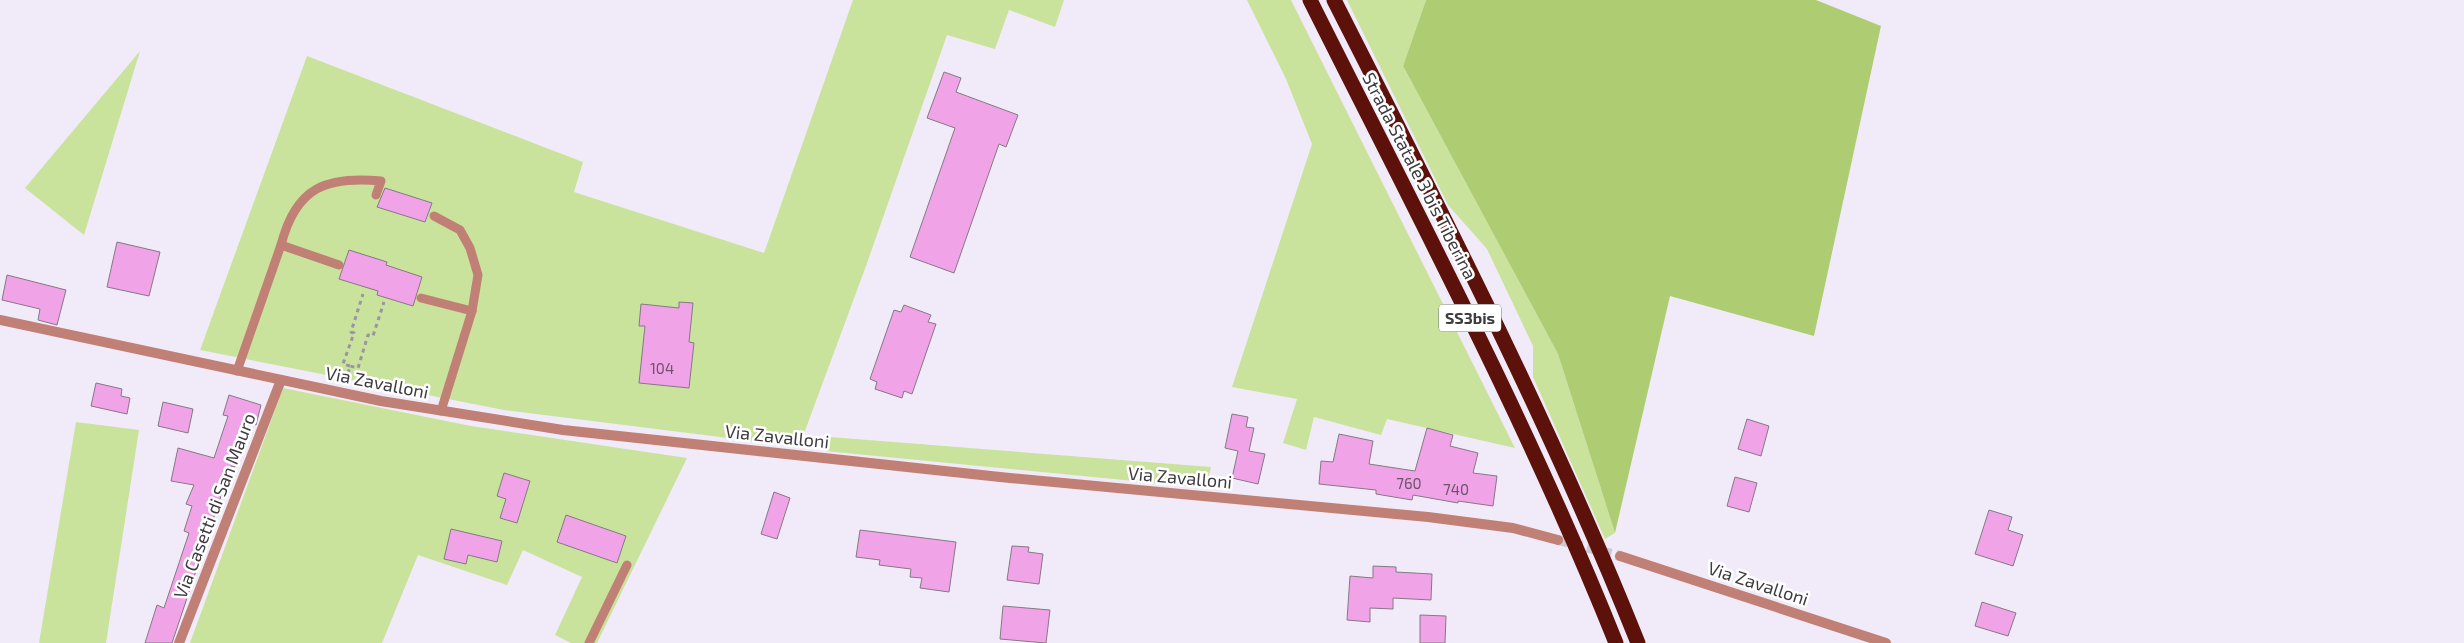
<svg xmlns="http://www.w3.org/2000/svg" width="2464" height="643" font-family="'Exo 2',sans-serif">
	<rect width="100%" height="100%" fill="#f1ebf9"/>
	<g fill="#c9e39d">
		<polygon points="853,0 1064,0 1055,27 1009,10 995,49 947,35 866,266 799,447 504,410 200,350 307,56 583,162 574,192 764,253"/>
		<polygon points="1247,0 1291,0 1515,448 1387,419 1381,435 1314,417 1306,450 1283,443 1297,399 1232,387 1312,144 1286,79"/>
		<polygon points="1347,0 1426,0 1403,66 1558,354 1615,533 1605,539 1533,377 1533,346 1487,249 1448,205"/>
		<polygon points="140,51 84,235 25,188"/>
		<polygon points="283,388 471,426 687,458 597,643 571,643 555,635 582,577 523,550 507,585 418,555 382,643 190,643"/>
		<polygon points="76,422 139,430 106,643 39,643"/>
		<polygon points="830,437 1211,467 1206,488 825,451"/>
	</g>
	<polygon fill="#aecd72" points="1426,0 1816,0 1881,26 1814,336 1670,296 1615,533 1558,354 1403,66"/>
	<g fill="#f0a4e7" stroke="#847982">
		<polygon points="944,72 961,78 956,92 1018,115 1006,147 999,144 954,273 910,257 955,128 927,118"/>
		<polygon points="385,188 432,203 425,222 377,207"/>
		<polygon points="117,242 160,252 149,296 107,287"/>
		<polygon points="349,250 387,262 386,265 422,277 413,306 377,295 378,291 339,279"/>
		<polygon points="7,275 66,290 57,325 38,320 40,309 2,300"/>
		<polygon points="679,302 693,303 689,342 694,343 689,388 639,383 645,326 639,326 641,304 679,308"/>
		<polygon points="904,305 931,315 928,322 936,324 912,394 904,391 902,398 875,389 877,382 870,379 894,310 901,312"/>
		<polygon points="96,383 122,389 121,396 130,398 127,414 91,406"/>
		<polygon points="229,395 261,405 256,425 250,423 235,467 231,466 172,643 145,643 157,605 164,608 189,533 184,531 192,506 186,504 194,485 171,481 178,448 214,458 228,416 223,415"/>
		<polygon points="163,402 193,409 188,433 158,426"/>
		<polygon points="1232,414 1248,417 1246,427 1254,428 1249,451 1265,454 1258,484 1232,478 1238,451 1225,448"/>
		<polygon points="1747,419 1769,426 1761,456 1738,449"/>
		<polygon points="1427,428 1453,435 1450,446 1478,453 1473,473 1497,476 1493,506 1458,501 1458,503 1413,495 1412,500 1376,494 1376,490 1319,484 1321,461 1333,462 1339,434 1373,441 1369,464 1415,471"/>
		<polygon points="504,473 530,481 517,523 500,518 506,499 497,496"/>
		<polygon points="1735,477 1757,483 1749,512 1727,506"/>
		<polygon points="774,492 790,498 777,539 761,534"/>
		<polygon points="1989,510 2012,517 2008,530 2023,535 2013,566 1975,554"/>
		<polygon points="566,515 626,536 617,563 557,542"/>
		<polygon points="451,529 502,541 497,562 468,555 466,564 444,559"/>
		<polygon points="860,530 956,542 949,592 920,588 922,578 910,577 911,569 879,565 880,560 856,557"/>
		<polygon points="1012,546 1029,547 1028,552 1043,554 1039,584 1007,580"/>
		<polygon points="1373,566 1396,567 1396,572 1432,574 1431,600 1393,598 1393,609 1370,608 1370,622 1347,620 1350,576 1373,578"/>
		<polygon points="1982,602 2016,613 2008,636 1975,626"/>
		<polygon points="1003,606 1050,610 1046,643 1000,639"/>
		<polygon points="1420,615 1446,616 1445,643 1420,643"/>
	</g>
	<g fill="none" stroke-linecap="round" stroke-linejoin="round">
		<polyline stroke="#cdc8d4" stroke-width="10" stroke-dasharray="10 5" stroke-linecap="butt" points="1558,540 1620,556"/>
		<g stroke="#9a96a0" stroke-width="3" stroke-dasharray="4 4" stroke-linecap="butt">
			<polyline points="350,366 343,364 354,333 351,332 363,294"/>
			<polyline points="346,381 350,366 358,368 368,335 373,336 384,302"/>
		</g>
		<g stroke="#c18076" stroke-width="9">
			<polyline points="434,216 460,230 470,248 478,275 472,311"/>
			<path d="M281,245c15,-58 45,-69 100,-64l-5,14"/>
			<polyline points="421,298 472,311 441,411"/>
			<polyline points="237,371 281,245 339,265"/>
			<polyline points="589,643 627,565"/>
		</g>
		<g stroke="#c18076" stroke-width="10">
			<polyline points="0,320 381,401 563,430 1000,477 1428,517 1513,528 1558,540"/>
			<polyline points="1620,556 1886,643"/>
			<polyline points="179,643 281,380"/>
		</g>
		<g stroke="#5d110b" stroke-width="15">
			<path d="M1310,0c106,212 218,423 306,643"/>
			<path d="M1334,0c107,211 216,423 304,643"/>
		</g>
	</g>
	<g text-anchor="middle" stroke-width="5" stroke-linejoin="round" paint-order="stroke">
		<g font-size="15" fill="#6a556a">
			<text x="662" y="374">104</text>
			<text x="1409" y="489">760</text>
			<text x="1456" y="495">740</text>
		</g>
		<rect fill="#fff" stroke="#777679" stroke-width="1" x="1439" y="304.5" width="62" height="27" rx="4"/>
		<g font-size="16" font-weight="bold" fill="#3d3b40">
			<text x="1470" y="324">SS3bis</text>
		</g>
		<g font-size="18" fill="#3d3b40" stroke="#fff">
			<text transform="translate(1419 176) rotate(63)" y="6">Strada Statale 3 bis Tiberina</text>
			<text transform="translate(377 383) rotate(11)" y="6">Via Zavalloni</text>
			<text transform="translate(777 437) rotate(6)" y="6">Via Zavalloni</text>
			<text transform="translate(1180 478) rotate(5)" y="6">Via Zavalloni</text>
			<text transform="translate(215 506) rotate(-69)" y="6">Via Casetti di San Mauro</text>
			<text transform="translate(1758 584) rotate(18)" y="6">Via Zavalloni</text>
		</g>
	</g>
</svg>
